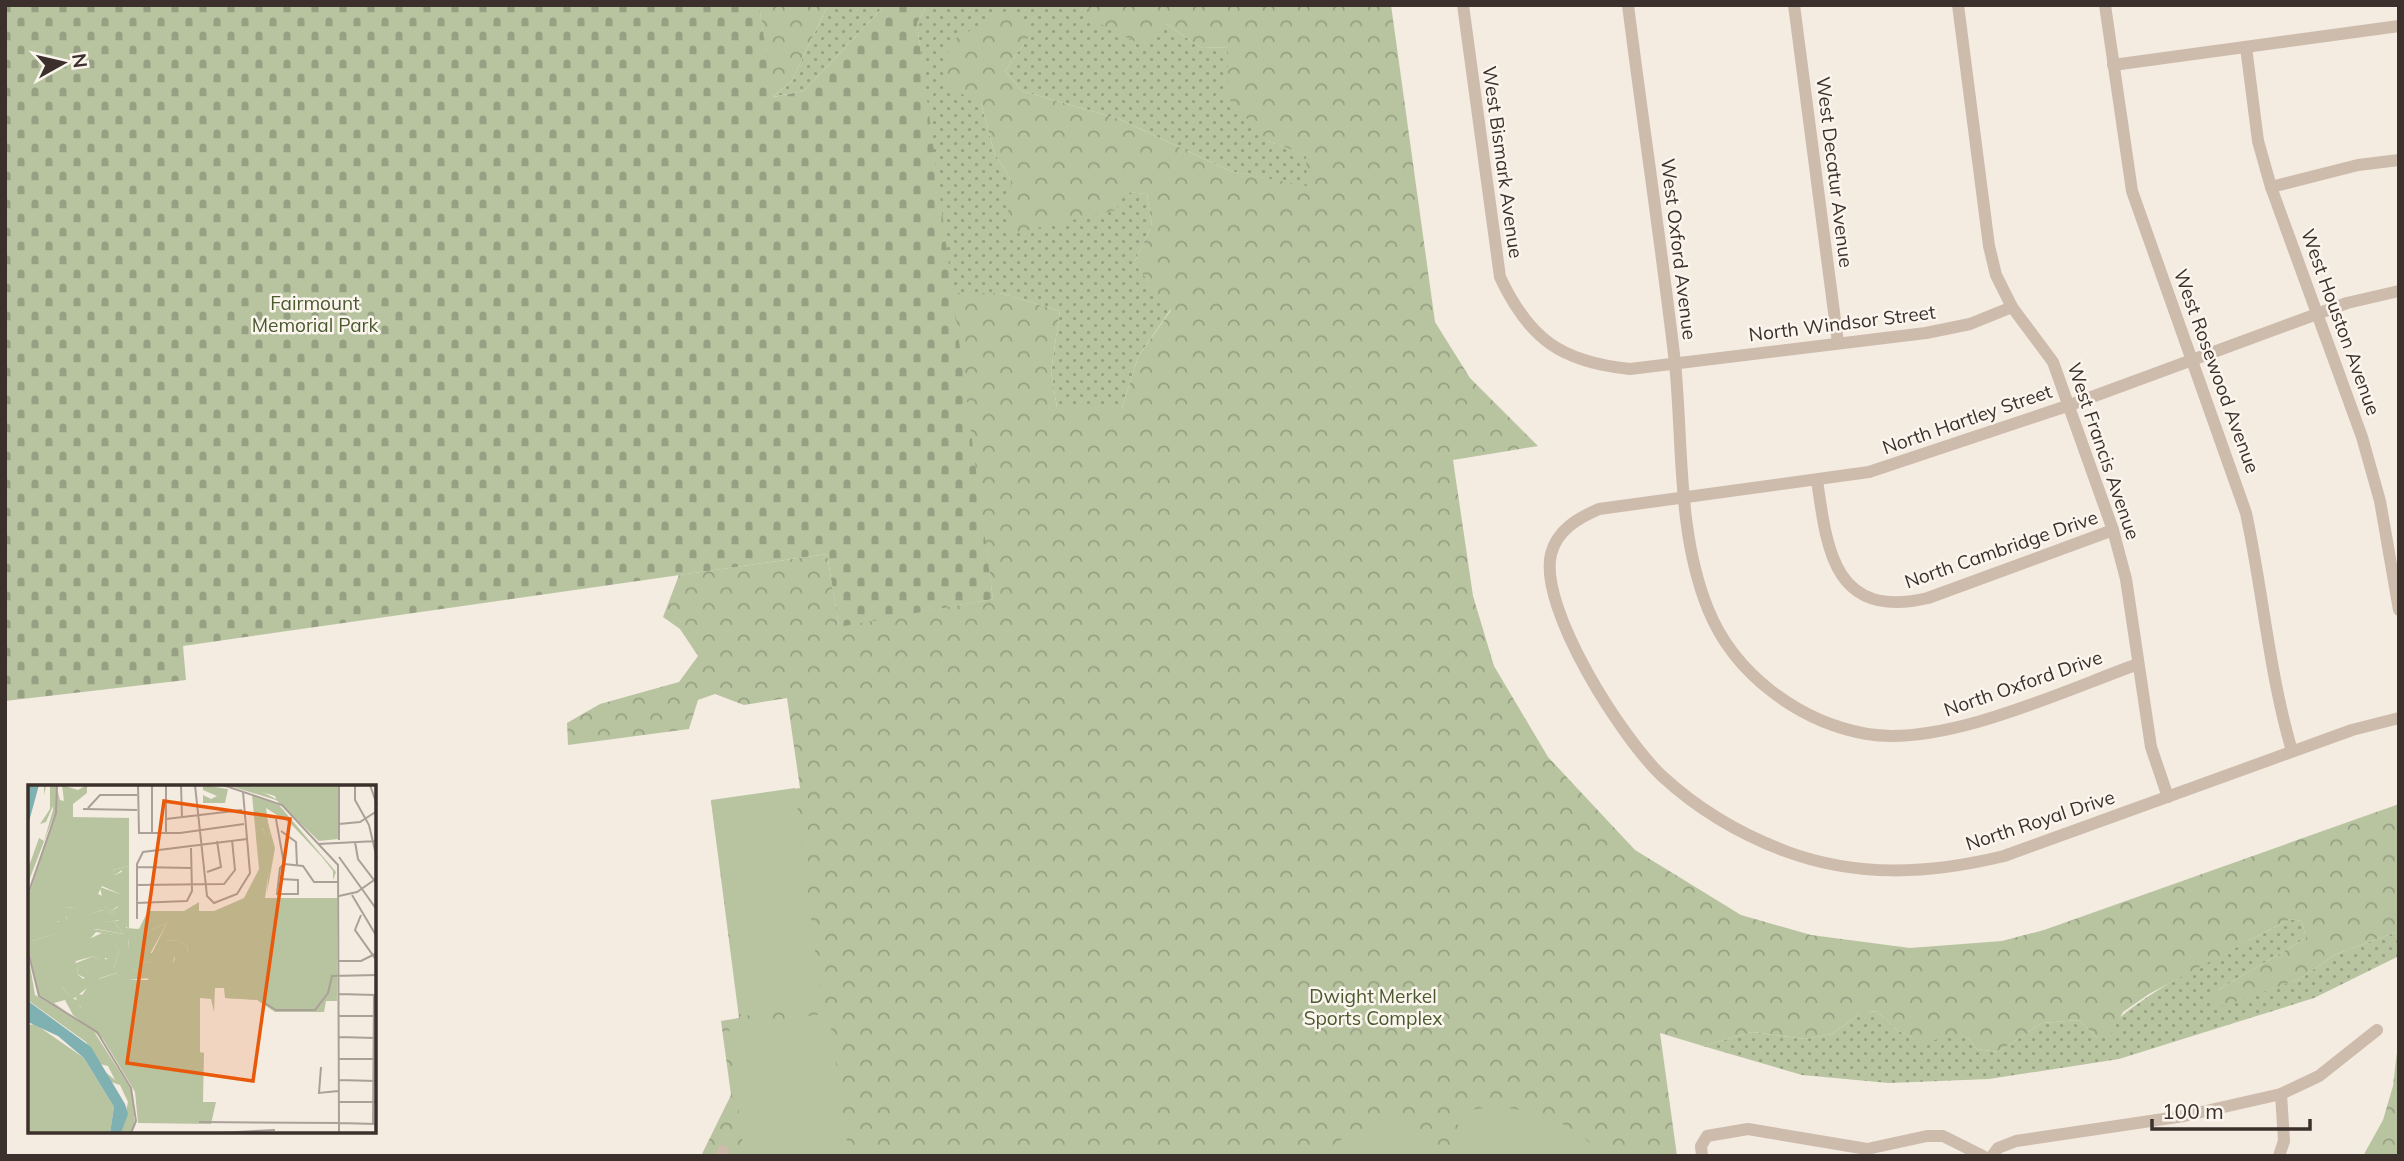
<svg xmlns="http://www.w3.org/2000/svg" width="2404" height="1161" font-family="Mulish,sans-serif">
	<defs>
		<pattern id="grass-dots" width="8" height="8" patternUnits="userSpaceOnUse" patternTransform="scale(1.75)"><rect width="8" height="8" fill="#b8c4a0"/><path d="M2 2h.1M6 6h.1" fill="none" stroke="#97a083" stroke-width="1.8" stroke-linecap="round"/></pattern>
		<pattern id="forest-crowns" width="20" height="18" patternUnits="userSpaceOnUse" patternTransform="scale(1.75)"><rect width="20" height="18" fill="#b8c4a0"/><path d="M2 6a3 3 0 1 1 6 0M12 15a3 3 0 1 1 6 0" fill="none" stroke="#97a083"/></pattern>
		<pattern id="cemetery-stones" width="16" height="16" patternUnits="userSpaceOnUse" patternTransform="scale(1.75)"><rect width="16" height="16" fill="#b8c4a0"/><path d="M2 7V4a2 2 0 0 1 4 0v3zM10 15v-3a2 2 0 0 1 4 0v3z" fill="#97a083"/></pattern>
	</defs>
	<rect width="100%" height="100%" fill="#f4ebe1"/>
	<g fill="url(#grass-dots)">
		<polygon points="828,5 885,5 804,91 772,97 791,82"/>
		<polygon points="927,5 1089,5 1089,18 1166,24 1202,48 1229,47 1268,141 1307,155 1307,187 1230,171 1119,119 1022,91 1005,71 1032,32 981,103 994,152 1011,180 1147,194 1152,225 1134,263 1171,309 1138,357 1122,408 1057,408 1051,371 1060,311 1000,293 950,293 917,23"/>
		<path d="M2290,919l12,2 4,17 -88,52 5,15 77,-26 34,-24 65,-24v25l-85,42 -195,61 -130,20 -100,4 -87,-8 -99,-29 49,-14 53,7 27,-5 29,-21 16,-2 21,20 28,11 29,-10 14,7 8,10 21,3 44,-29 37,-3 18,18c54,-54 127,-82 193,-119z"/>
	</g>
	<g fill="url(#forest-crowns)">
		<polygon points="759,5 828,5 791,82 772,97"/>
		<polygon points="1089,5 1391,5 1435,322 1470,378 1538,446 1453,460 1473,596 1494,666 1548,757 1635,850 1741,915 1811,935 1910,948 2002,941 2044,930 2399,804 2399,931 2334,955 2300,979 2223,1006 2211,999 2218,990 2306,938 2302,921 2290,919 2149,994 2123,1012 2109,1038 2097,1038 2079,1020 2042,1023 1998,1052 1977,1049 1969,1039 1955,1033 1926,1043 1898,1031 1877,1011 1861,1013 1832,1034 1805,1039 1752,1032 1703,1046 1660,1033 1677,1156 701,1156 731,1095 721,1021 739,1018 711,801 800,788 787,698 744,705 715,694 698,700 689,729 568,745 567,723 600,704 679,682 698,656 680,629 663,617 679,575 827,554 839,626 993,599 950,293 1000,293 1060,311 1051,371 1057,408 1122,408 1138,357 1171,310 1134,263 1152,225 1147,194 1126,192 1116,210 1006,235 1011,180 994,152 981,103 949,88 941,67 953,40 1008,10 1032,32 1005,71 1022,91 1119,119 1230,171 1307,186 1306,155 1268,141 1227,97 1228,47 1202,48 1166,24 1140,44 1088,18"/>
		<polygon points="2399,1035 2399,1156 2363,1156 2383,1120 2393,1086"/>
	</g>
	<polygon fill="url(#cemetery-stones)" points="5,5 759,5 773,97 804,91 885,5 927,5 917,23 993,599 839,627 827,554 183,646 186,680 5,701"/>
	<g fill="#b8c4a0">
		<polygon points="795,788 821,999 741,1017 711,800"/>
		<polygon points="829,1013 849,1156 744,1156 729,1027"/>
		<path d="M1493,1107c43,2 80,15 110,49h-136l-13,-44z"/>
		<path d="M1419,1116v40h-98c27,-28 62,-35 98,-40z"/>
	</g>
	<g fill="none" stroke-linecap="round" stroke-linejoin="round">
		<g stroke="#cdbbac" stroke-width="12">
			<path d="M1463,5l37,272c29,62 61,85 130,92l296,-36 44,-9 42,-17"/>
			<path d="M1628,5c15,119 33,238 47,358 8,80 2,170 33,246 26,65 91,113 159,125 78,13 196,-43 271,-70"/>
			<polyline points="1794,5 1838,343"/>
			<polyline points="1958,5 1989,246 1996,275 2012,307 2053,362 2113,530 2126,579 2151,747 2168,797"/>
			<path d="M2105,5l27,186 114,322c17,79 23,160 46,238"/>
			<polyline points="2246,47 2258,141 2271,187 2362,437 2380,501 2399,610"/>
			<polyline points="2113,65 2399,26"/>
			<polyline points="2271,187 2358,165 2399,160"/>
			<path d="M2399,291l-52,12 -277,102 -201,67 -270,37c-21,9 -42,21 -48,45 -13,54 72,186 112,223 35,32 77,57 122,74 72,27 145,23 219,5l348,-126 47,-12"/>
			<path d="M1817,480c10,72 18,140 111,118l185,-68"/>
			<polyline points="722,1156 723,1151"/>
			<polyline points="1702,1156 1701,1146 1707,1136 1748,1129 1867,1149 1927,1136 1943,1136 1983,1156"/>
			<polyline points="1992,1156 1998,1148 2016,1141 2184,1116 2281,1094 2319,1076 2377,1030"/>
			<polyline points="2279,1156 2284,1141 2281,1094"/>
		</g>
	</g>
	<g text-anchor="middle" stroke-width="5" stroke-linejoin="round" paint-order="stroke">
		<g font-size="19" fill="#3b302b" stroke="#fbf5ee">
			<text transform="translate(1503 162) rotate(82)" y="7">West Bismark Avenue</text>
			<text transform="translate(1835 172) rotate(83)" y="7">West Decatur Avenue</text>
			<text transform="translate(1679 249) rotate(83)" y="7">West Oxford Avenue</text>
			<text transform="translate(2341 322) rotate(70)" y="7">West Houston Avenue</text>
			<text transform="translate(1842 323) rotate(-7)" y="7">North Windsor Street</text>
			<text transform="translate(2217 371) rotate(70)" y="7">West Rosewood Avenue</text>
			<text transform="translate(1967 419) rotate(-19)" y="7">North Hartley Street</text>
			<text transform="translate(2104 451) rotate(71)" y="7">West Francis Avenue</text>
			<text transform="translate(2001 549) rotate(-19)" y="7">North Cambridge Drive</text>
			<text transform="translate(2023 683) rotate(-19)" y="7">North Oxford Drive</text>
			<text transform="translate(2040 820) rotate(-18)" y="7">North Royal Drive</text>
		</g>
		<g font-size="19" fill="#4a5a2e" stroke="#fbf5ee">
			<text x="315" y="310">Fairmount<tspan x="315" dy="22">Memorial Park</tspan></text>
			<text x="1373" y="1003">Dwight Merkel<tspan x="1373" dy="22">Sports Complex</tspan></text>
		</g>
	</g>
	<g transform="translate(28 785)">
		<rect width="348" height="348" fill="#f4ebe1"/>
		<path d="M175,0l25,4 -3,14h-22v-8l8,4 6,-3 -14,-6zM199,0h22l27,14 -4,-14h11l40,38 15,-12v28l-19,2 -43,-41zM237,27l10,36 -8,45 3,-46 -8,-21 8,10zM101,81v64l-8,-10 -21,2 13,-1 11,13 -28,-5 -8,2 -1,9 15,-7 27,4 -1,11 8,-2 15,-16 16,-7 -17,31 12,1 3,-14 13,-1 10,7 -1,7 -13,4 -1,6 -31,-2 7,18 -16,-12 -33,10 -27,21 6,1 1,8 -18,-21 -11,2 -1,-31 -19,2 -3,-18 30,-9 -5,-10 14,-4 -3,-11 10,-1 12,8 17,-5 11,4 4,-8 -7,5 -7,-5 -4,-19 20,7 2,-24 -7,5 -2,-5zM84,153l7,14 -5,16 -5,-11 -14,10 -17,-1 -1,8 8,4 -17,8 8,-25 18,-5 5,4 13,-9z" fill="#b8c4a0" fill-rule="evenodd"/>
		<path d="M16,0h12l4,15 4,1 -2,-16 16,5 9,-5v8l-14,11v13l56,1v48l-16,4 2,5 13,-6 -1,26 -3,10 -4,-11 -18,-8 -4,8 11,5 -5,7 7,5 9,-5 -6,8 -12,-4 -17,6 -11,-9 -9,1 2,14 -9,-1 -5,4 7,-2 2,9 -34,10v-44l27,-85 -27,70v-14l11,-31 5,3 9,-31v-4l-7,16 -6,2 10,-15v-23h-4l-2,9zM244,0l9,9 1,-9h56v39h-15l-5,16 -37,-42 -35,-11zM224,10l27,10 57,67 -3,8v-9l-11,-14 -31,-33 -25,-16 4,29 -8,-10 10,22 -7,49h72v103h-11l-2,11h-49l-18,-12 -32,-2 -1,-10h-9l-1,24 -3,-13 -11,-1v-17h7v-17h-34l4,-12 10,2 1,-7 -10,-7 -12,1 2,16 -22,3 -3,-7h9l15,-30 -16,7 -6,14 -17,5 1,-11 -27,-5 -6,-1 -11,13 -13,-1 -3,-6 11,-11 44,7 -11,-13 -13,1 -4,-5 5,-2 3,4 14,2 8,-9v16l13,1 9,-18h36l15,-9v9h15l30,-13 15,-29zM84,152l7,15 -5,16 -6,-3 1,-7h-4l1,8 -9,3 -19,-3 -1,8 9,7 -8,7 -10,-2 -5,-18 31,-12 5,4 3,-12 10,3zM17,161l6,12v31l7,-6 23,25 -8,-16 9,3 10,-14 25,-8 4,-10 9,-4 3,9 15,10 -19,2v51h-6v21h-12l-8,-13 -30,-24 -8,-15 -11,3 13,9 -28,-16 -8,-36 4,-12zM0,169l7,41 58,35 39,61 3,34 -5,8h-9l7,-31 -8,-17 -9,-3 -8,-12 12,10 -7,-14 -8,-2 -14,-22 -57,-41zM7,239l49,34 30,49 -4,26h-82v-108z" fill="#b8c4a0"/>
		<path d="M114,177l65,2 1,17 -8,1v70l4,1 -1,49h13l-5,22 -73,-1 -3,-31 -24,-40h12v-22h6v-50h20l-10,-16z" fill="#b8c4a0"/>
		<path d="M197,203l23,1 1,8 1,-9h18v12l-43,-2z" fill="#b8c4a0"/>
		<path d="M1,0h10l-11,40v-34zM0,216l63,46 34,57 3,10 -7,19h-11l4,-26 -30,-49 -26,-22 -30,-14z" fill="#7fb0b2"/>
		<path fill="none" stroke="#aaa098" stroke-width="2" d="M110,0l1,48h41l64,-9M153,0l1,33M167,0l12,111 7,7 23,-9 13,-21 -7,-81M195,0l59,20 56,60 1,268M327,0v15l14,25 8,34M342,0l7,20M60,23l12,-13h37M55,24l54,1M138,34l76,-9M248,34l8,45 -4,4 -3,26h21v-14l-18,-1M311,39l21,-2 17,-11M253,46l15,11 1,23M124,48v-48M138,49v-49M311,55v-55M327,57l3,17 19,25M290,59l59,-3M311,72l38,53M256,79l19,2 11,16h25M109,82l55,1M179,87l14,-5 -4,-26M109,100l87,-1 11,-14 -3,-30M0,109l28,-81 1,-28M324,110l25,42M311,111l18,-4 20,-14M108,118l51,-2 5,-10 -1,-43M333,130l-6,15 22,31M109,134v-55l6,-12 104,-13M0,166l11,45 58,36 34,56 5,33 -5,12M311,176h22l16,-8M311,209l36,1M235,217l13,8h39l13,-17 4,-17 45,-1M311,231h36M311,252l36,1M311,274h36M293,282l-2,26 19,-2M311,295l36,1M311,317h38M171,337l140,1M311,338l38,1M345,339l1,-129M132,348h43M189,348l58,-3"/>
		<path fill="#e8590c" fill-opacity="0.15" stroke="#e8590c" stroke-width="3.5" d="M136,16l126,18 -37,262 -126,-18z"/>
		<rect width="348" height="348" fill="none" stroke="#3b302b" stroke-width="3.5"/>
	</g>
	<rect width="2404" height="1161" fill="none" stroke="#3b302b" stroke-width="14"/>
	<g transform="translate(63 63) rotate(82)" stroke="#fbf5ee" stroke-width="5" paint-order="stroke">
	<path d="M0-5L12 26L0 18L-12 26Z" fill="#3b302b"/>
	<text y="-10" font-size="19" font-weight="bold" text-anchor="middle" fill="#3b302b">N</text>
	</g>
	<path d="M2152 1119v10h158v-10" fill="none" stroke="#3b302b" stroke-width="3.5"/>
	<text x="2162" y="1119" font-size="21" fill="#3b302b" stroke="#fbf5ee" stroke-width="5" paint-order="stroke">100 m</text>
</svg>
